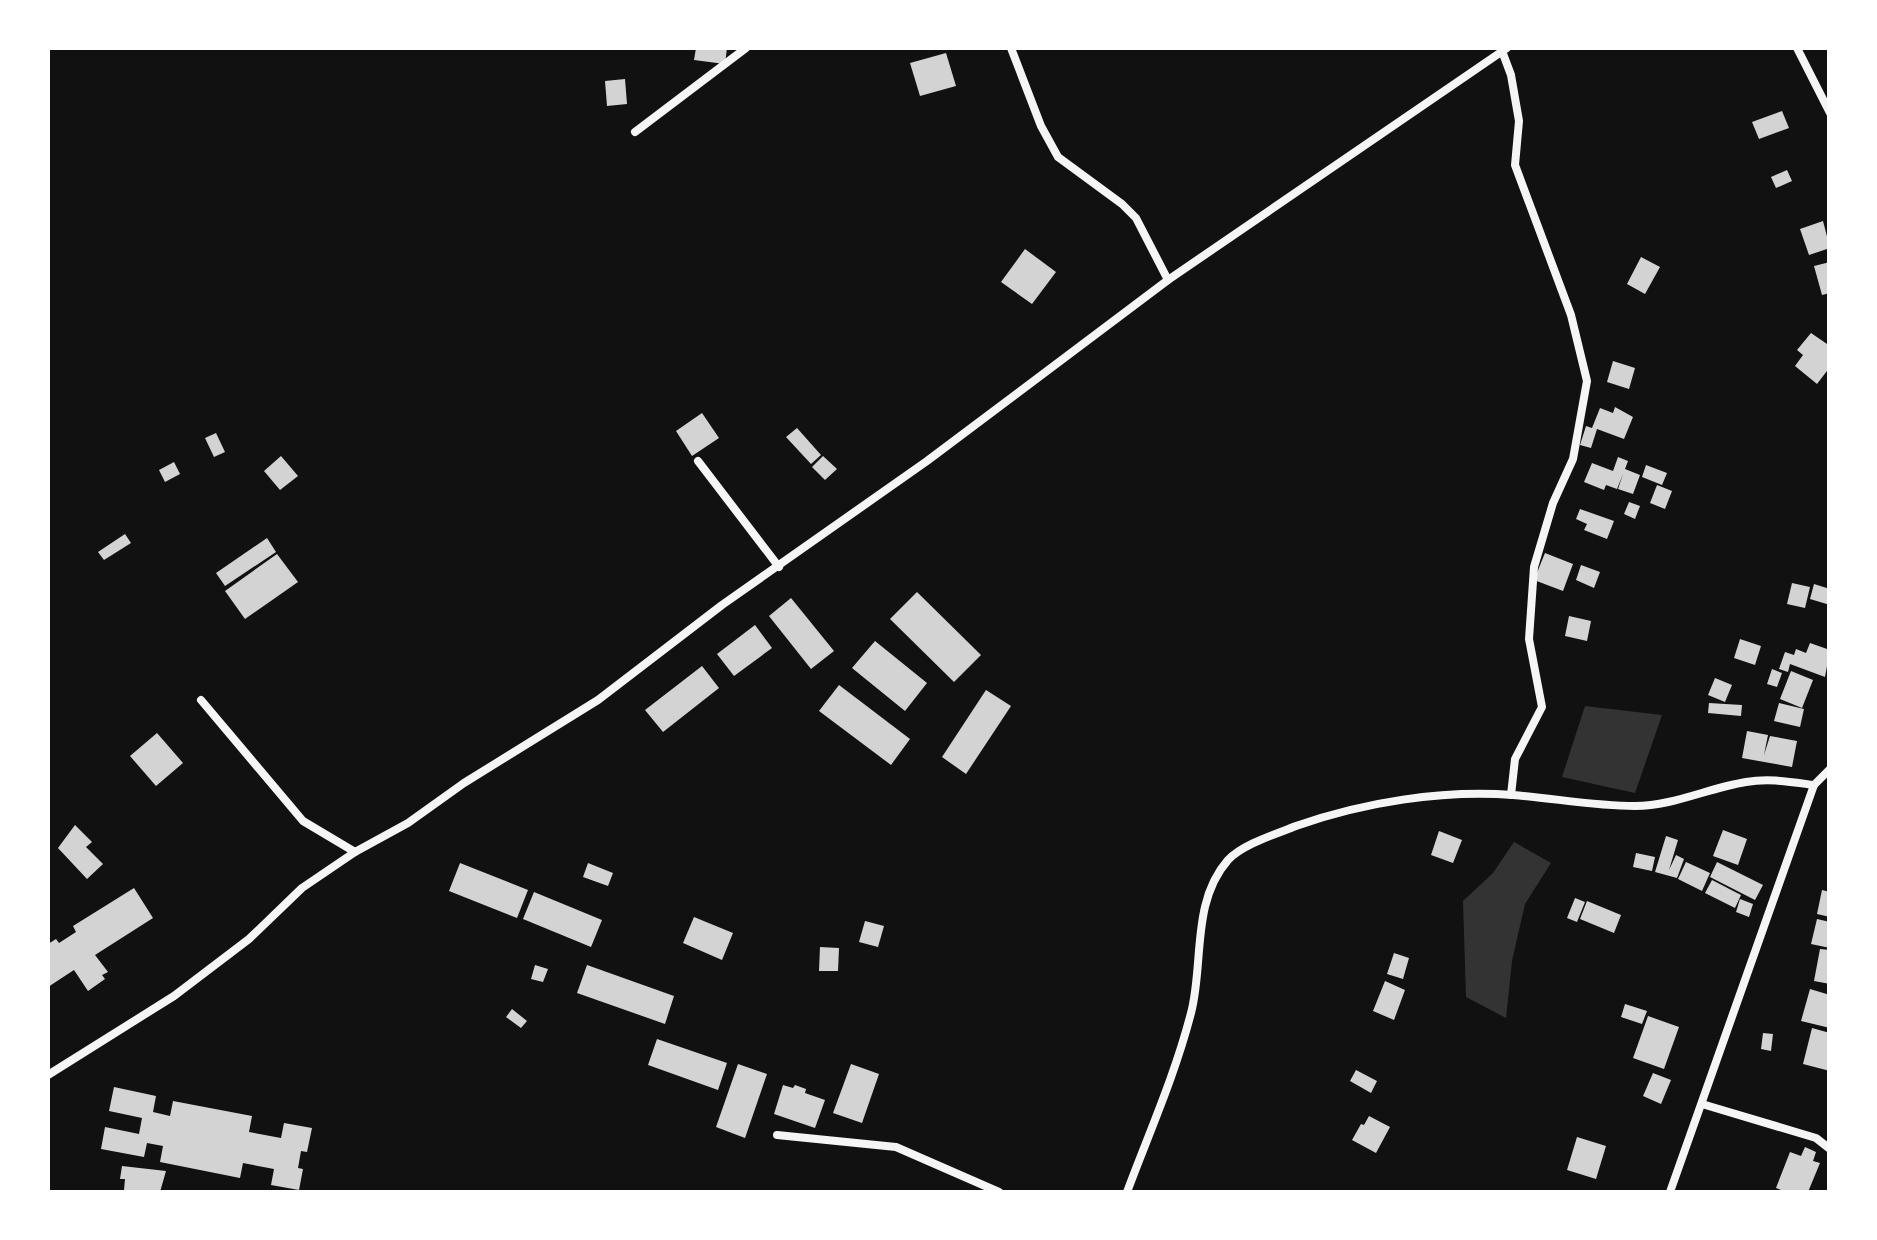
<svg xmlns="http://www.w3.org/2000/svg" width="1877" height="1240" font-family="'Sofia Sans Condensed',sans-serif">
	<rect width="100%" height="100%" fill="#111"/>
	<g fill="#333">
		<polygon points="1585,706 1662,715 1635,793 1562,777"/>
		<polygon points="1514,842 1551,863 1525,904 1512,961 1506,1018 1466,997 1463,901 1493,873"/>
	</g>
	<g fill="#d3d3d3">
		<polygon points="696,48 727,48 725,64 694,60"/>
		<polygon points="946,53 956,86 920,96 910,63"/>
		<polygon points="625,79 627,104 607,106 605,81"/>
		<polygon points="1782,111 1789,128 1759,139 1752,122"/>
		<polygon points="1787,170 1792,181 1776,188 1771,177"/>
		<polygon points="1823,221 1830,248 1809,255 1800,229"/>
		<polygon points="1025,249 1056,272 1032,304 1001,282"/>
		<polygon points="1641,257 1660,267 1645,294 1627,284"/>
		<polygon points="1830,262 1830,293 1822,295 1814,266"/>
		<polygon points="1811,333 1830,346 1830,367 1817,384 1795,366 1803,355 1797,350"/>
		<polygon points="1613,361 1635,368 1629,389 1607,382"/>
		<polygon points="1615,407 1633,417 1624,439 1597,429 1591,448 1580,445 1586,426 1592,428 1600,408 1613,413"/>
		<polygon points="702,413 719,438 692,456 676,431"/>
		<polygon points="797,428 821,455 811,464 786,437"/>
		<polygon points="216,433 225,452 214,457 205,438"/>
		<polygon points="281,456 298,476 280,490 264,471"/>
		<polygon points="823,456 837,469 825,480 812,467"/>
		<polygon points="1618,457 1628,461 1625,469 1640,475 1633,494 1618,489 1623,474 1617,489 1606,485 1604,490 1584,482 1592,463 1613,471"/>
		<polygon points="174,462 180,474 165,482 159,470"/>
		<polygon points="1646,465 1667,473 1662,485 1642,477"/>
		<polygon points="1657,485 1672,491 1665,509 1650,503"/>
		<polygon points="1629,502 1640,506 1635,519 1624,514"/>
		<polygon points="1580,509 1614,521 1607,539 1584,530 1587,524 1576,519"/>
		<polygon points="125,534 131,543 104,560 98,552"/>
		<polygon points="267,538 276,552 225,586 216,573"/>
		<polygon points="1545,553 1573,564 1563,591 1534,580"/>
		<polygon points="277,554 298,582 245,619 225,591"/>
		<polygon points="1581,565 1600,572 1594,588 1576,580"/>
		<polygon points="1792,583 1810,587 1805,608 1787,604"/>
		<polygon points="1814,584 1830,589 1830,605 1810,599"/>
		<polygon points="917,592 981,655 954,682 890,619"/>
		<polygon points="791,598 834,651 811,669 769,616"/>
		<polygon points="1569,616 1591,621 1587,641 1565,636"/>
		<polygon points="755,625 772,648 734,676 717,654"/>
		<polygon points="1740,639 1761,646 1755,665 1734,658"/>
		<polygon points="875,641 927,683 905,711 852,668"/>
		<polygon points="1810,643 1830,650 1825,677 1790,664 1788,672 1779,669 1785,652 1794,655 1796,649 1806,653"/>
		<polygon points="702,666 719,688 663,732 645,710"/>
		<polygon points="1772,669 1782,673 1777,687 1767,684"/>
		<polygon points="1791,671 1813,680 1802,708 1780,699"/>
		<polygon points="1715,678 1732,685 1725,702 1708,695"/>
		<polygon points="839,685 910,739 891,765 819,711"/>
		<polygon points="986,690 1011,706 966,774 942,757"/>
		<polygon points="1709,703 1742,705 1741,716 1708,713"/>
		<polygon points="1779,703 1804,709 1800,727 1774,721"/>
		<polygon points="1747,731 1768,735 1764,755 1770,736 1797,741 1792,767 1742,758"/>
		<polygon points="157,733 183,763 156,786 130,756"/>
		<polygon points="75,825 92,842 86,847 103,864 87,879 58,848"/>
		<polygon points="1723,830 1747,839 1738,865 1713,856"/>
		<polygon points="1439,831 1462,840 1453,863 1431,855"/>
		<polygon points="1666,836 1678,840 1669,870 1676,855 1684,859 1677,878 1655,872"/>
		<polygon points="1636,853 1655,857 1652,871 1633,867"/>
		<polygon points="1686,862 1710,873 1702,891 1678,879"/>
		<polygon points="1717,862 1763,885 1755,900 1710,877"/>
		<polygon points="460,863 528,890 517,918 449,891"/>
		<polygon points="588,863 613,873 608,886 583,877"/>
		<polygon points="1712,880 1741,895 1735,908 1705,893"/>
		<polygon points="134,888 153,918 95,955 108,972 102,975 105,979 88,991 74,970 48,987 48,944 56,939 59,943 76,932 73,926"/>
		<polygon points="1822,890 1830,892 1830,917 1817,914"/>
		<polygon points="534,892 602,920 591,947 523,919"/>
		<polygon points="1575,898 1585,902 1577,922 1567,918"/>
		<polygon points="1740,899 1753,904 1749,917 1736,912"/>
		<polygon points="1587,901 1621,915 1614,933 1580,919"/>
		<polygon points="694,917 733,933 722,960 683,943"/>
		<polygon points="1817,919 1830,922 1830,948 1811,944"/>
		<polygon points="865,921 884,926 878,947 859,942"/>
		<polygon points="820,947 839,948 838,971 819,971"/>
		<polygon points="1820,949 1830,950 1830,984 1814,981"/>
		<polygon points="1394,953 1409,958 1403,979 1387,974"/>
		<polygon points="535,965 548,969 543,982 531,979"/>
		<polygon points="587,965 674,996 665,1024 577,993"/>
		<polygon points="1385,981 1405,990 1394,1020 1373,1011"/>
		<polygon points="1810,989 1830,995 1830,1028 1801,1021"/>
		<polygon points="1625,1004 1647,1011 1642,1024 1621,1017"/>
		<polygon points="512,1009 527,1021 521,1028 506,1017"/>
		<polygon points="1648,1016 1679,1027 1664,1069 1633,1058"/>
		<polygon points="1812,1028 1830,1033 1830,1071 1803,1064"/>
		<polygon points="1763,1033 1773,1034 1771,1051 1761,1049"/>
		<polygon points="657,1039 727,1063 718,1090 648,1065"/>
		<polygon points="738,1064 767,1074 745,1138 716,1127"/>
		<polygon points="851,1064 879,1074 862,1123 833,1113"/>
		<polygon points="1356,1070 1377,1081 1371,1093 1350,1081"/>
		<polygon points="1653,1073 1671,1080 1661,1104 1643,1096"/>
		<polygon points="783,1085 793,1088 795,1085 806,1089 805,1093 825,1100 815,1128 774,1114"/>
		<polygon points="114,1087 156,1096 153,1112 170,1116 173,1101 252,1116 249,1132 281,1138 284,1123 312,1128 307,1152 301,1151 298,1168 303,1169 299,1190 271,1185 274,1169 243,1163 240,1178 160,1162 163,1146 147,1143 144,1157 101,1149 105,1127 139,1134 142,1118 109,1111"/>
		<polygon points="1369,1116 1390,1127 1376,1153 1352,1140 1361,1124 1364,1125"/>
		<polygon points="1577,1137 1606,1146 1596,1179 1567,1170"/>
		<polygon points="1805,1147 1816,1152 1813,1161 1820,1163 1808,1192 1786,1192 1776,1188 1790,1152 1801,1156"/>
		<polygon points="122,1166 166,1171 160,1192 124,1190 125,1179 120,1179"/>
	</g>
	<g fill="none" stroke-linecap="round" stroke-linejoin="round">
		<g stroke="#f5f5f5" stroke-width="8">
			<polyline points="1011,48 1041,126 1058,157 1122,204 1136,218 1168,280"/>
			<polyline points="1797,48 1830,113"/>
			<polyline points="1502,51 1511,75 1519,121 1515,165 1571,315 1587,381 1573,459 1553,503 1534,567 1529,639 1542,707 1515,759 1511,795"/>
			<polyline points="635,132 746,48"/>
			<polyline points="698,461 779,567"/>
			<polyline points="201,700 303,821 355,852"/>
			<polyline points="48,1075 174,996 249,939 302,888 355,852 408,823 464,783 598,700 722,605 927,461 1168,280 1507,48"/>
			<polyline points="1702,1104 1816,1138 1830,1149"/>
			<polyline points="777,1135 896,1147 999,1192"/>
			<path d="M1127,1192c22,-59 48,-117 64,-179 13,-49 0,-111 37,-153 15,-16 48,-26 68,-34 68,-24 145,-36 217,-31 40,3 81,11 122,11 38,0 73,-18 111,-24 23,-4 45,0 68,3"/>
			<polyline points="1670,1192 1814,785 1830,769"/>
		</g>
	</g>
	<rect width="1877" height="1240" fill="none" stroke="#ffffff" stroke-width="100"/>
</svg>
